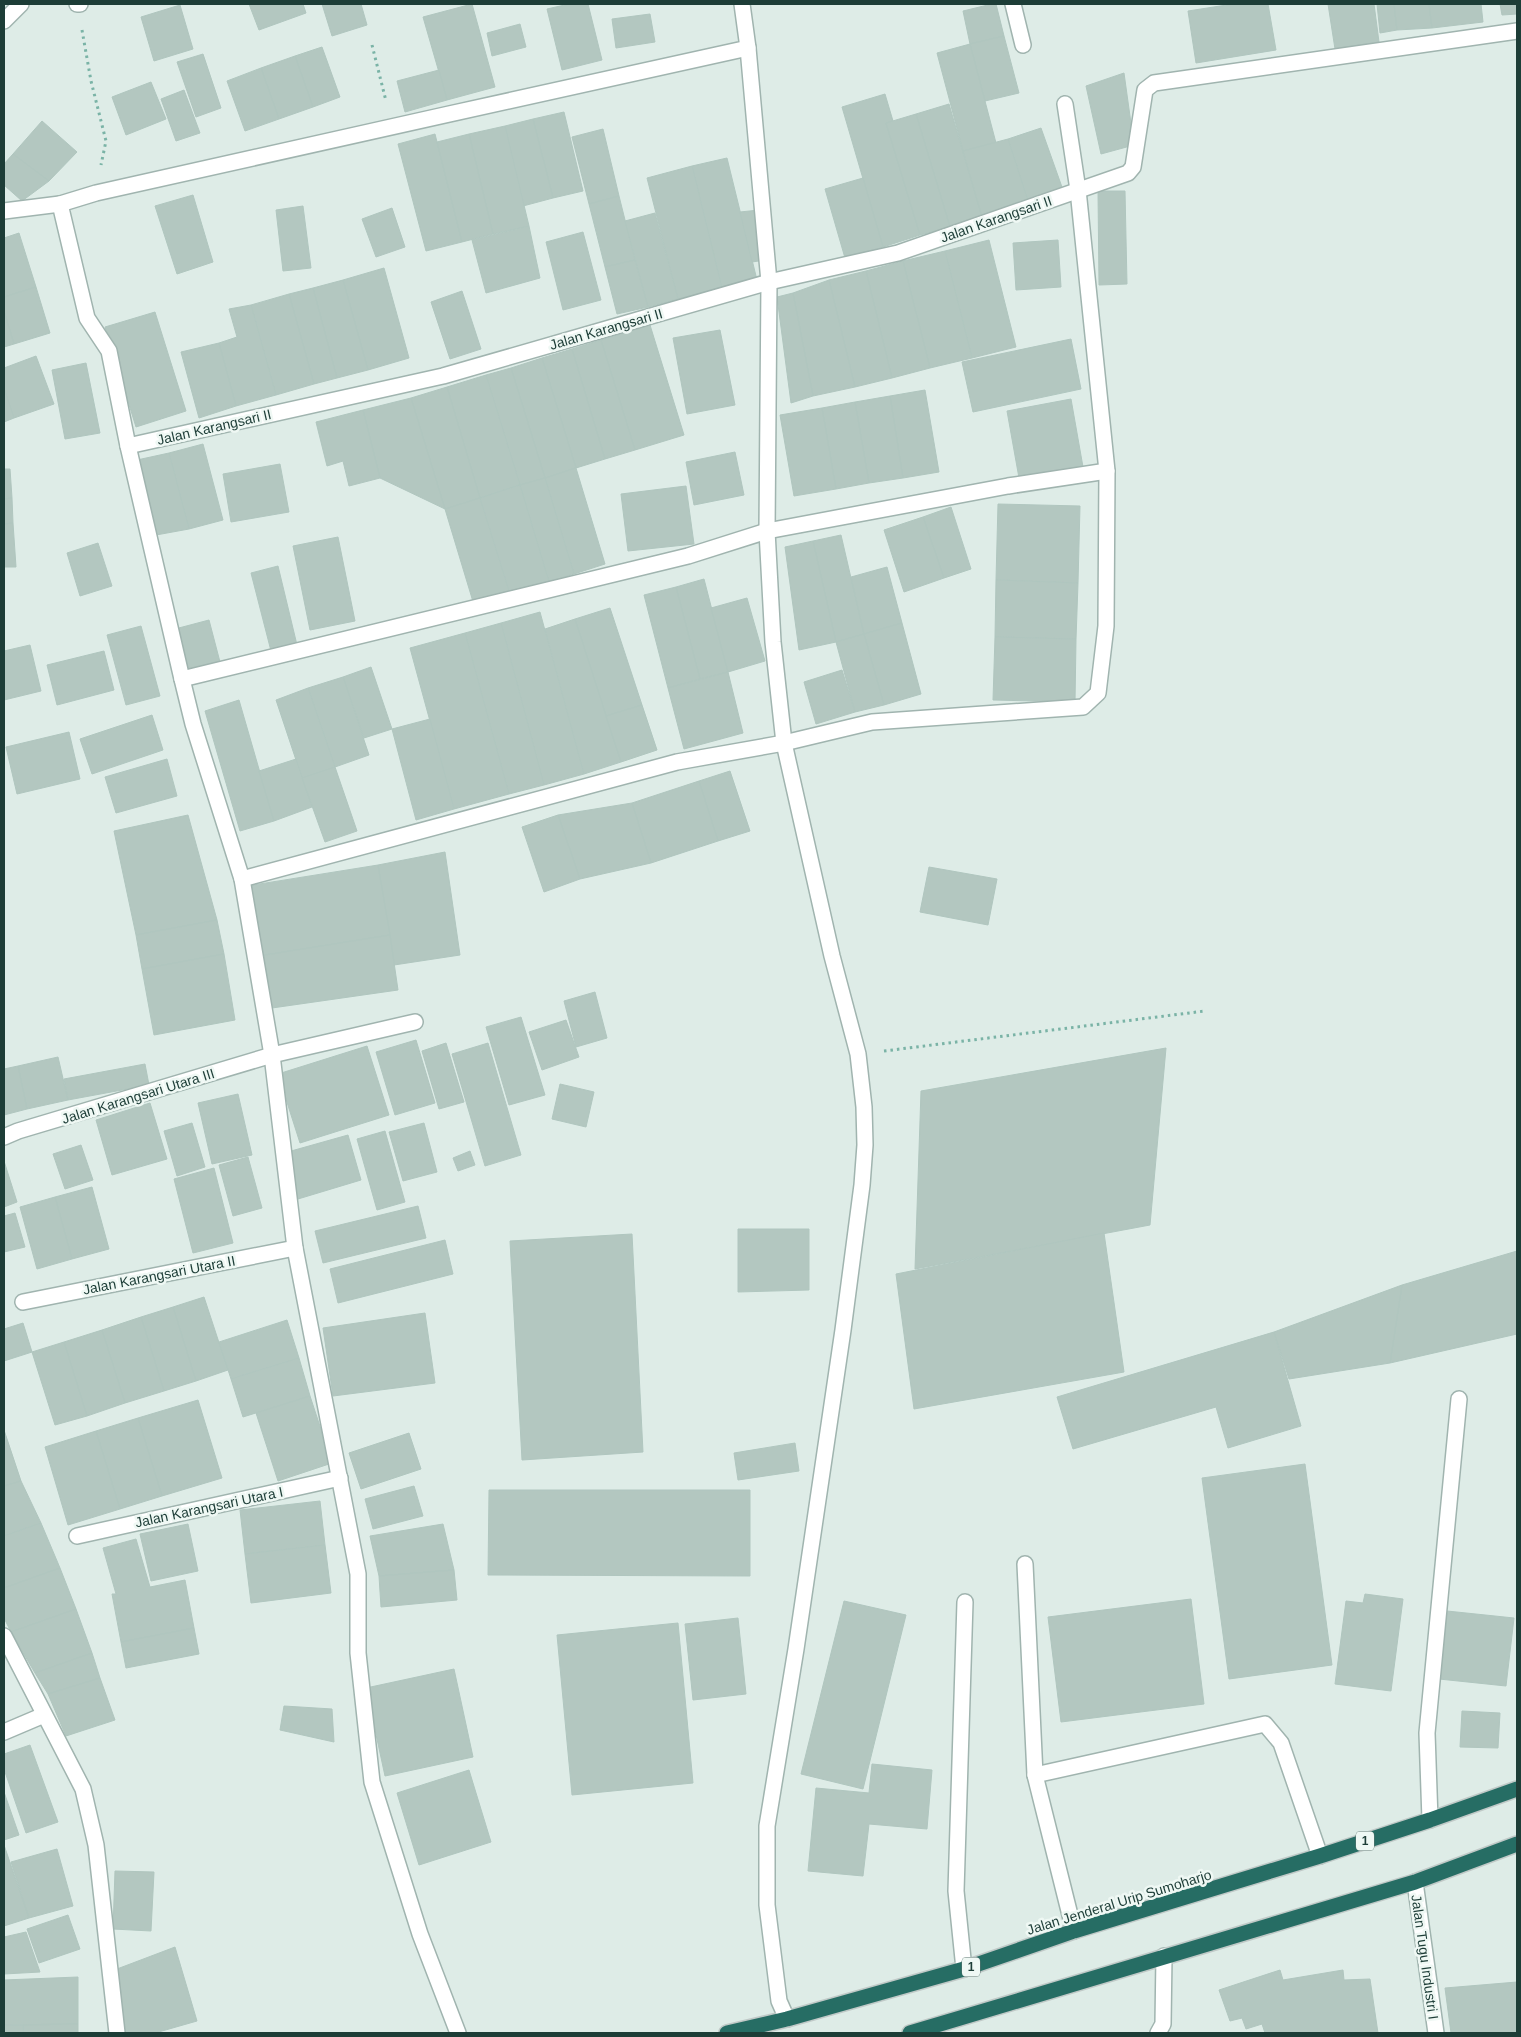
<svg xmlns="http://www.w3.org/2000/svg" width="1521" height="2037" font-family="Arial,sans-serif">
	<rect width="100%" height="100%" fill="#deece7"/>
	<g fill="#b3c7c0" stroke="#b0c6bf">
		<polygon points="249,4 303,4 306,13 259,30"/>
		<polygon points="322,4 361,4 367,25 332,36"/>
		<polygon points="472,4 495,87 447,100 423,17"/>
		<polygon points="569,4 588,4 602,60 562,70 547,9"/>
		<polygon points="992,4 996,4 1004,36 970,44 963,11"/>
		<polygon points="1233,4 1268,4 1276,50 1196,63 1188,11"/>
		<polygon points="1328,4 1374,4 1379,42 1335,49"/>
		<polygon points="1377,4 1394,4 1397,30 1380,33"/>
		<polygon points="1394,4 1429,4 1432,28 1397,30"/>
		<polygon points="1429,4 1481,4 1483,22 1432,28"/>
		<polygon points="1500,4 1517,4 1517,14 1502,15"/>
		<polygon points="180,5 193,49 154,61 141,17"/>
		<polygon points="650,14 655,42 616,48 612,19"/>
		<polygon points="520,24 526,47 492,56 487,33"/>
		<polygon points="1004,36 1019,93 985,101 970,44"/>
		<polygon points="970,44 996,143 963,151 937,53"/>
		<polygon points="322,47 340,97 313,107 295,56"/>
		<polygon points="203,54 221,108 196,117 177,62"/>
		<polygon points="295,56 313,107 279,119 261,68"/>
		<polygon points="261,68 279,119 245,131 227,81"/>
		<polygon points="439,70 447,100 405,112 397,81"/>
		<polygon points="1124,73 1134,145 1101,154 1086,86"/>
		<polygon points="151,82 166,119 126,135 112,97"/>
		<polygon points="184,90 200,133 176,141 161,99"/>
		<polygon points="885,94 893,121 886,123 920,235 883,247 842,107"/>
		<polygon points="949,104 982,217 950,227 916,114"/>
		<polygon points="564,112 583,191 553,198 533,119"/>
		<polygon points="916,114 950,227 920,235 886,123"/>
		<polygon points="533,119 553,198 523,206 505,126"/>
		<polygon points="42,121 77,152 49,181 13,154"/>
		<polygon points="505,126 529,226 493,234 469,134"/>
		<polygon points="1041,128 1063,190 1028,201 1008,139"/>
		<polygon points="603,129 619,196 589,204 572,137"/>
		<polygon points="435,134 462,242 426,251 398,144"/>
		<polygon points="469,134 493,234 462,242 437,142"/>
		<polygon points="1008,139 1028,201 982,217 963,151"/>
		<polygon points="13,154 49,181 22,201 4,185 4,164"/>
		<polygon points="727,158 757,280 722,288 692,166"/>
		<polygon points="692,166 722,288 678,299 647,178"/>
		<polygon points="863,178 883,247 845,258 825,189"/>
		<polygon points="1098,191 1125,191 1127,284 1099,285"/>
		<polygon points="193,195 213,262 177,274 155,206"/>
		<polygon points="619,196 635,260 605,267 589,204"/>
		<polygon points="303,206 311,268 283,271 276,210"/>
		<polygon points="392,208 405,247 376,257 362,219"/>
		<polygon points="759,210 765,260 752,262 740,212"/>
		<polygon points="655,213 678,299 648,307 625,221"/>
		<polygon points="529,226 540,278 486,293 472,240"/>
		<polygon points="583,232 601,300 563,310 546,242"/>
		<polygon points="19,233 36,287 4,297 4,238"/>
		<polygon points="989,240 1016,347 972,358 945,251"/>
		<polygon points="1058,240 1061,287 1016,290 1013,243"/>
		<polygon points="945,251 972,358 930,368 903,261"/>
		<polygon points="635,260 648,307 617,314 605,267"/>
		<polygon points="903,261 930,368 892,378 866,271"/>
		<polygon points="384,268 409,358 368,370 343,280"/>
		<polygon points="866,271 892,378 855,387 829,280"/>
		<polygon points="343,280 368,370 337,378 313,288"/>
		<polygon points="829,280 855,387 813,396 793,293"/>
		<polygon points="36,287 50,333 14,344 4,311 4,297"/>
		<polygon points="313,288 337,378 314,384 289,294"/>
		<polygon points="462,291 481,349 450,359 431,302"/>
		<polygon points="793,293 813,396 791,403 777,297"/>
		<polygon points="289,294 314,384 276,395 251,305"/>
		<polygon points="251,305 276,395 236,406 219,343 237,337 229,309"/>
		<polygon points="4,311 14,344 4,347"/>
		<polygon points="155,312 186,411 136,427 105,327"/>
		<polygon points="650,325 684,435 635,450 601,340"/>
		<polygon points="720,330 735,405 687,414 673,338"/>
		<polygon points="1071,339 1081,389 973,412 962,362"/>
		<polygon points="601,340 635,450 605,459 572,349"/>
		<polygon points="219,343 236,406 199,418 181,352"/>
		<polygon points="572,349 605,459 576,468 542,358"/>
		<polygon points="36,356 54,404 14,418 4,388 4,368"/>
		<polygon points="542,358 576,468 545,478 511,368"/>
		<polygon points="86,363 100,433 65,439 52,370"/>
		<polygon points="511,368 545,478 520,485 486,375"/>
		<polygon points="486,375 520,485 480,498 447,387"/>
		<polygon points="447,387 480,498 445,509 411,398"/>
		<polygon points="4,388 14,418 4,422"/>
		<polygon points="925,390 939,472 903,478 890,396"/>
		<polygon points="890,396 903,478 869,483 855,402"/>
		<polygon points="411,398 445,509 380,478 363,410"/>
		<polygon points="1071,399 1083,467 1019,478 1007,411"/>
		<polygon points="855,402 869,483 836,489 822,408"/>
		<polygon points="822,408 836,489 794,496 780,415"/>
		<polygon points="363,410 380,478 349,486 343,461 327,466 316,422"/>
		<polygon points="203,444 223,520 189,529 169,453"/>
		<polygon points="735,452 744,495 694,505 686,462"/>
		<polygon points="169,453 189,529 156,535 137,460"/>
		<polygon points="280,464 289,512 231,522 223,474"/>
		<polygon points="576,468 605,564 574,574 545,478"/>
		<polygon points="4,469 10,469 12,498 4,499"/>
		<polygon points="545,478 574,574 549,582 520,485"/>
		<polygon points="520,485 549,582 510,594 480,498"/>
		<polygon points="686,486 694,544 628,551 621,494"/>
		<polygon points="12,498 13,523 4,524 4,499"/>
		<polygon points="480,498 510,594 474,605 445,509"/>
		<polygon points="998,504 1080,506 1078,583 996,580"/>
		<polygon points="951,507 971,569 944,578 923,517"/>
		<polygon points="923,517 944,578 904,592 884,530"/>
		<polygon points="13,523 16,567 4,567 4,524"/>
		<polygon points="841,535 864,634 836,642 813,541"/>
		<polygon points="338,537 355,621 310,630 293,546"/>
		<polygon points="813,541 836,642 799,650 785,547"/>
		<polygon points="98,543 112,586 80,596 67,553"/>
		<polygon points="278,566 297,645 271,651 251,573"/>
		<polygon points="887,567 902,623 864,634 851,577"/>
		<polygon points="704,579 728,672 700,679 676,587"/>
		<polygon points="996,580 1078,583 1076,639 995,637"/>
		<polygon points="676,587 700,679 668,688 644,595"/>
		<polygon points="747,598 765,661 728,672 711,608"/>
		<polygon points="610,608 642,705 606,716 575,619"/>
		<polygon points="540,612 584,774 544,785 501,623"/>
		<polygon points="575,619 621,762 584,774 545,629"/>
		<polygon points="209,620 220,662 187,671 175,629"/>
		<polygon points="501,623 544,785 509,794 465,633"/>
		<polygon points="902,623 921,694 884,705 864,634"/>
		<polygon points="141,626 160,696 126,705 107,635"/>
		<polygon points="465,633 509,794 454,809 410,648"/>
		<polygon points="864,634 884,705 855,712 836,642"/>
		<polygon points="995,637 1076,639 1075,702 993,700"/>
		<polygon points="30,645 41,691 4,700 4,651"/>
		<polygon points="104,651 114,690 57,705 47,665"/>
		<polygon points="371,667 392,729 364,738 343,677"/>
		<polygon points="842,670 855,712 816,724 804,682"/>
		<polygon points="728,672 743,733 684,749 668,688"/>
		<polygon points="343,677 369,755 335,767 308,688"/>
		<polygon points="308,688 335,767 302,778 276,700"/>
		<polygon points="239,700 274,821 240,831 205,711"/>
		<polygon points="642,705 657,750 621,762 606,716"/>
		<polygon points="152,715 163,750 92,774 80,739"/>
		<polygon points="430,719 454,809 416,820 392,729"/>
		<polygon points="69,732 80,779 17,794 6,747"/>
		<polygon points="167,759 177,796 116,813 105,777"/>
		<polygon points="296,759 312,807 274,821 259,771"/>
		<polygon points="335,767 357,831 325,842 302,778"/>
		<polygon points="730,771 750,831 718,841 699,781"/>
		<polygon points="699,781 718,841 651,863 632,803"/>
		<polygon points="632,803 651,863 580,879 558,815"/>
		<polygon points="188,815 217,920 136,935 114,831"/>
		<polygon points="558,815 580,879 544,892 522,827"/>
		<polygon points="445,852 460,955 394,965 378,865"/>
		<polygon points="378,865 390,935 259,956 247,886"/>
		<polygon points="929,867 997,879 988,925 920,912"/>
		<polygon points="217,920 224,954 142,969 136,935"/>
		<polygon points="390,935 398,990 265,1009 259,956"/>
		<polygon points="224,954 235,1020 154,1035 142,969"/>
		<polygon points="595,992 607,1038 576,1047 564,1001"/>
		<polygon points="521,1017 545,1095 509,1105 486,1027"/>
		<polygon points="566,1020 579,1057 542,1070 529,1032"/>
		<polygon points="416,1040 435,1103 395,1115 376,1052"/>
		<polygon points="446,1043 464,1102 439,1109 422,1051"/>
		<polygon points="488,1043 521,1155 485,1166 452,1054"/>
		<polygon points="367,1046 389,1115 300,1143 278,1074"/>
		<polygon points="1166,1048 1150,1225 915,1269 921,1091"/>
		<polygon points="58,1057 68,1100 27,1109 18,1066"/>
		<polygon points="145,1064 149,1085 68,1100 64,1079"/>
		<polygon points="18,1066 27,1109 4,1115 4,1069"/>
		<polygon points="560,1084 594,1092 586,1127 552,1119"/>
		<polygon points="238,1094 252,1155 212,1164 198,1103"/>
		<polygon points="150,1103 167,1159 112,1175 96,1120"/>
		<polygon points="192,1123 205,1167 177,1176 164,1131"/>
		<polygon points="424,1123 437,1172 403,1181 389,1132"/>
		<polygon points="385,1131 405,1202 377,1210 357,1139"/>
		<polygon points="348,1135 361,1180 298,1199 284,1153"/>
		<polygon points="81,1145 93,1180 65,1189 53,1154"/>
		<polygon points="470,1151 475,1165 458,1171 453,1158"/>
		<polygon points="248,1157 262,1208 233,1216 219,1165"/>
		<polygon points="4,1161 17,1202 4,1207"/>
		<polygon points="214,1168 233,1243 193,1253 174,1179"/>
		<polygon points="92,1187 109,1249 72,1259 55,1197"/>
		<polygon points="55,1197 72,1259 37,1269 20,1207"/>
		<polygon points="418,1206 426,1238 323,1263 315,1231"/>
		<polygon points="15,1213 25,1247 4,1252 4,1216"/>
		<polygon points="738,1229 809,1229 809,1290 738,1292"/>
		<polygon points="1104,1233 1124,1372 914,1409 896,1274"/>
		<polygon points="632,1234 643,1452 522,1460 510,1241"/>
		<polygon points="445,1240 453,1274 338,1303 330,1269"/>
		<polygon points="1517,1251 1517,1334 1390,1363 1402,1285"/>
		<polygon points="1402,1285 1390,1363 1289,1379 1274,1332"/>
		<polygon points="204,1297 228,1370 196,1381 173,1307"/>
		<polygon points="173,1307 196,1381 164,1391 141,1317"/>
		<polygon points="425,1313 435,1383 333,1396 323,1328"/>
		<polygon points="141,1317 164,1391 125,1403 102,1330"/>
		<polygon points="287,1320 299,1358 231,1379 219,1342"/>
		<polygon points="23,1323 32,1352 4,1361 4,1329"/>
		<polygon points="102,1330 125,1403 87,1416 64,1342"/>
		<polygon points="1274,1332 1301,1426 1228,1448 1216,1407 1073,1449 1057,1397"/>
		<polygon points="64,1342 87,1416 55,1425 32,1352"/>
		<polygon points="299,1358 310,1396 243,1417 231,1379"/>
		<polygon points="310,1396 332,1463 278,1481 256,1413"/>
		<polygon points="198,1400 222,1478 162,1496 138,1418"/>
		<polygon points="138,1418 162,1496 120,1509 96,1431"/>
		<polygon points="4,1430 21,1481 4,1486"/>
		<polygon points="96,1431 120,1509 68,1525 45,1447"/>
		<polygon points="409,1433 421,1469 361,1489 349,1453"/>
		<polygon points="795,1443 799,1471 738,1480 734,1453"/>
		<polygon points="1305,1464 1332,1665 1229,1679 1202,1478"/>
		<polygon points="21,1481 41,1523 4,1536 4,1486"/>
		<polygon points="414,1486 423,1516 373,1529 365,1499"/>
		<polygon points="489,1490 750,1490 750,1576 488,1575"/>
		<polygon points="320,1501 325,1545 245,1554 240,1510"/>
		<polygon points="41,1523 60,1568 4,1588 4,1536"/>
		<polygon points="188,1524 198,1571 151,1581 140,1534"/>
		<polygon points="443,1524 454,1570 379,1576 370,1536"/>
		<polygon points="136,1539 150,1587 185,1580 194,1628 121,1642 112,1594 116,1594 103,1548"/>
		<polygon points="325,1545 331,1593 251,1603 245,1554"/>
		<polygon points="60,1568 76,1609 11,1632 4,1618 4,1588"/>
		<polygon points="454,1570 457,1600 381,1607 379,1576"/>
		<polygon points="1365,1594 1403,1599 1391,1691 1335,1684 1346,1601 1363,1603"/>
		<polygon points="1191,1599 1204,1704 1061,1722 1048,1617"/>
		<polygon points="844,1601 906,1615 863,1789 801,1774"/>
		<polygon points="76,1609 92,1653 35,1673 11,1632"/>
		<polygon points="1447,1611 1514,1618 1506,1686 1439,1679"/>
		<polygon points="738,1618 746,1694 693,1700 685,1624"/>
		<polygon points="678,1623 693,1783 572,1795 557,1635"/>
		<polygon points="194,1628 199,1654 126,1668 121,1642"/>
		<polygon points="92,1653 100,1678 48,1694 35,1673"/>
		<polygon points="454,1669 473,1757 385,1776 366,1688"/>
		<polygon points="100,1678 115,1720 66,1736 48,1694"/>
		<polygon points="284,1706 332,1709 334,1742 280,1730"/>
		<polygon points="1462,1711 1500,1713 1498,1748 1460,1747"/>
		<polygon points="30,1745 58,1822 26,1833 4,1769 4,1754"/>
		<polygon points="872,1764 932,1770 927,1829 869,1824 863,1876 808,1871 816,1788 869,1793"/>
		<polygon points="469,1770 491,1842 419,1865 397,1793"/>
		<polygon points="4,1792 19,1835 4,1840"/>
		<polygon points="4,1845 29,1918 4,1926"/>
		<polygon points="57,1849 73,1906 29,1918 11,1862"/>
		<polygon points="115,1871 154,1872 151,1931 113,1929"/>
		<polygon points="68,1915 80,1949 39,1963 27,1929"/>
		<polygon points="26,1932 40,1972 4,1974 4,1937"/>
		<polygon points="175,1947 197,2021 155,2033 125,2033 117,1969"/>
		<polygon points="1280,1970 1283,1980 1343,1970 1344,1980 1370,1979 1378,2033 1265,2033 1262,2024 1246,2029 1242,2018 1230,2021 1219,1990"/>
		<polygon points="78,1977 78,2024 4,2025 4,1980"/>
		<polygon points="1517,1982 1517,2033 1451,2033 1445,1988"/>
		<polygon points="78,2024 78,2033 23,2033 23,2025"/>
		<rect x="4" y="2025" width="19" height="8"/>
	</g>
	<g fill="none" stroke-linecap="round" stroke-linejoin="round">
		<defs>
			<g id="minor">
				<polyline points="77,4 80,4"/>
				<polyline points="1013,4 1023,45"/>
				<polyline points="4,21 21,4"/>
				<polyline points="748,48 769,282 767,531 773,642 784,743 832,956 858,1054 864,1107 865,1145 862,1185 843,1330 796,1649 767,1826 767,1905 779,2001 787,2019"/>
				<polyline points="4,211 60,204"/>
				<polyline points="128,446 443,376 769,282 898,253 1128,173 1133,167 1145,90 1154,83 1517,31"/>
				<polyline points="182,679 688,556 767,531 1008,486 1107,471"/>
				<polyline points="242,879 677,762 784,743 872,722 1083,707 1098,693 1106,626 1107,471 1078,190 1065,104"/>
				<polyline points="4,1137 18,1131 272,1055 415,1022"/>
				<polyline points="23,1302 295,1248"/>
				<polyline points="77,1536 340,1478"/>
				<polyline points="1025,1564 1035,1775 1074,1931"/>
				<polyline points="4,1636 83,1789 96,1845 117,2033"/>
				<polyline points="4,1732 44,1715"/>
				<polyline points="1035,1775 1265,1724 1281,1743 1320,1856"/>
				<polyline points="1430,1820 1427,1733 1459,1399"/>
				<polyline points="1415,1882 1436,2033"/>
				<polyline points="964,1969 956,1891 965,1602"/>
				<path d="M458,2033l-38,-99 -48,-152 -14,-129v-79l-63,-326 -23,-193 -30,-176 -49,-155 -11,-45 -54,-233 -19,-95 -22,-33 -27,-114 36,-11c218,-48 434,-98 652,-145l-6,-44"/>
				<polyline points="1158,2033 1163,2024 1164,1956"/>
			</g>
			<g id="highway">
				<polyline points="727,2033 787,2019 964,1969 1074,1931 1320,1856 1430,1820 1517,1789"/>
				<polyline points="910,2033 1415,1882 1517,1844"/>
			</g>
		</defs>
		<use href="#minor" stroke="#a0b4af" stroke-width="18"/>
		<use href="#highway" stroke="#c0c9c7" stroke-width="18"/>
		<g stroke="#7ab3a6" stroke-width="3" stroke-dasharray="2.5 4" stroke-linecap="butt">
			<polyline points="82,30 91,81 106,141 101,165"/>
			<polyline points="372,45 386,101"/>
			<polyline points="884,1051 1205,1011"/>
		</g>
		<use href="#minor" stroke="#fff" stroke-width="15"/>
		<use href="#highway" stroke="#266d64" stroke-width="15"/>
	</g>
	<g text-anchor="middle" stroke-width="5" stroke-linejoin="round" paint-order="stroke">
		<g fill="#eff8f4" stroke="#5c7570" stroke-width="1">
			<rect x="1356" y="1831.5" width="18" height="19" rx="4"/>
			<rect x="962" y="1957.5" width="18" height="19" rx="4"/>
		</g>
		<g font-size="12" font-weight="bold" fill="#1d3d37">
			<text x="1365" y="1845">1</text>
			<text x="971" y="1971">1</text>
		</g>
		<g font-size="14" fill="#1d3d37" stroke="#eff8f4">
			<text transform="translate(996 219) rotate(-19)" y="5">Jalan Karangsari II</text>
			<text transform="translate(606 329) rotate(-16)" y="5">Jalan Karangsari II</text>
			<text transform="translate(214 427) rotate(-13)" y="5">Jalan Karangsari II</text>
			<text transform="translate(138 1096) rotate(-17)" y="5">Jalan Karangsari Utara III</text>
			<text transform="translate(159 1275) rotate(-11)" y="5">Jalan Karangsari Utara II</text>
			<text transform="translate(209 1507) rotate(-12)" y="5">Jalan Karangsari Utara I</text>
			<text transform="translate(1119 1902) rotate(-17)" y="5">Jalan Jenderal Urip Sumoharjo</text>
			<text transform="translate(1425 1957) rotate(82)" y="5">Jalan Tugu Industri I</text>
		</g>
	</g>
	<rect width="1521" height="2037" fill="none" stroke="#1d3d37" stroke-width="10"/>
</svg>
